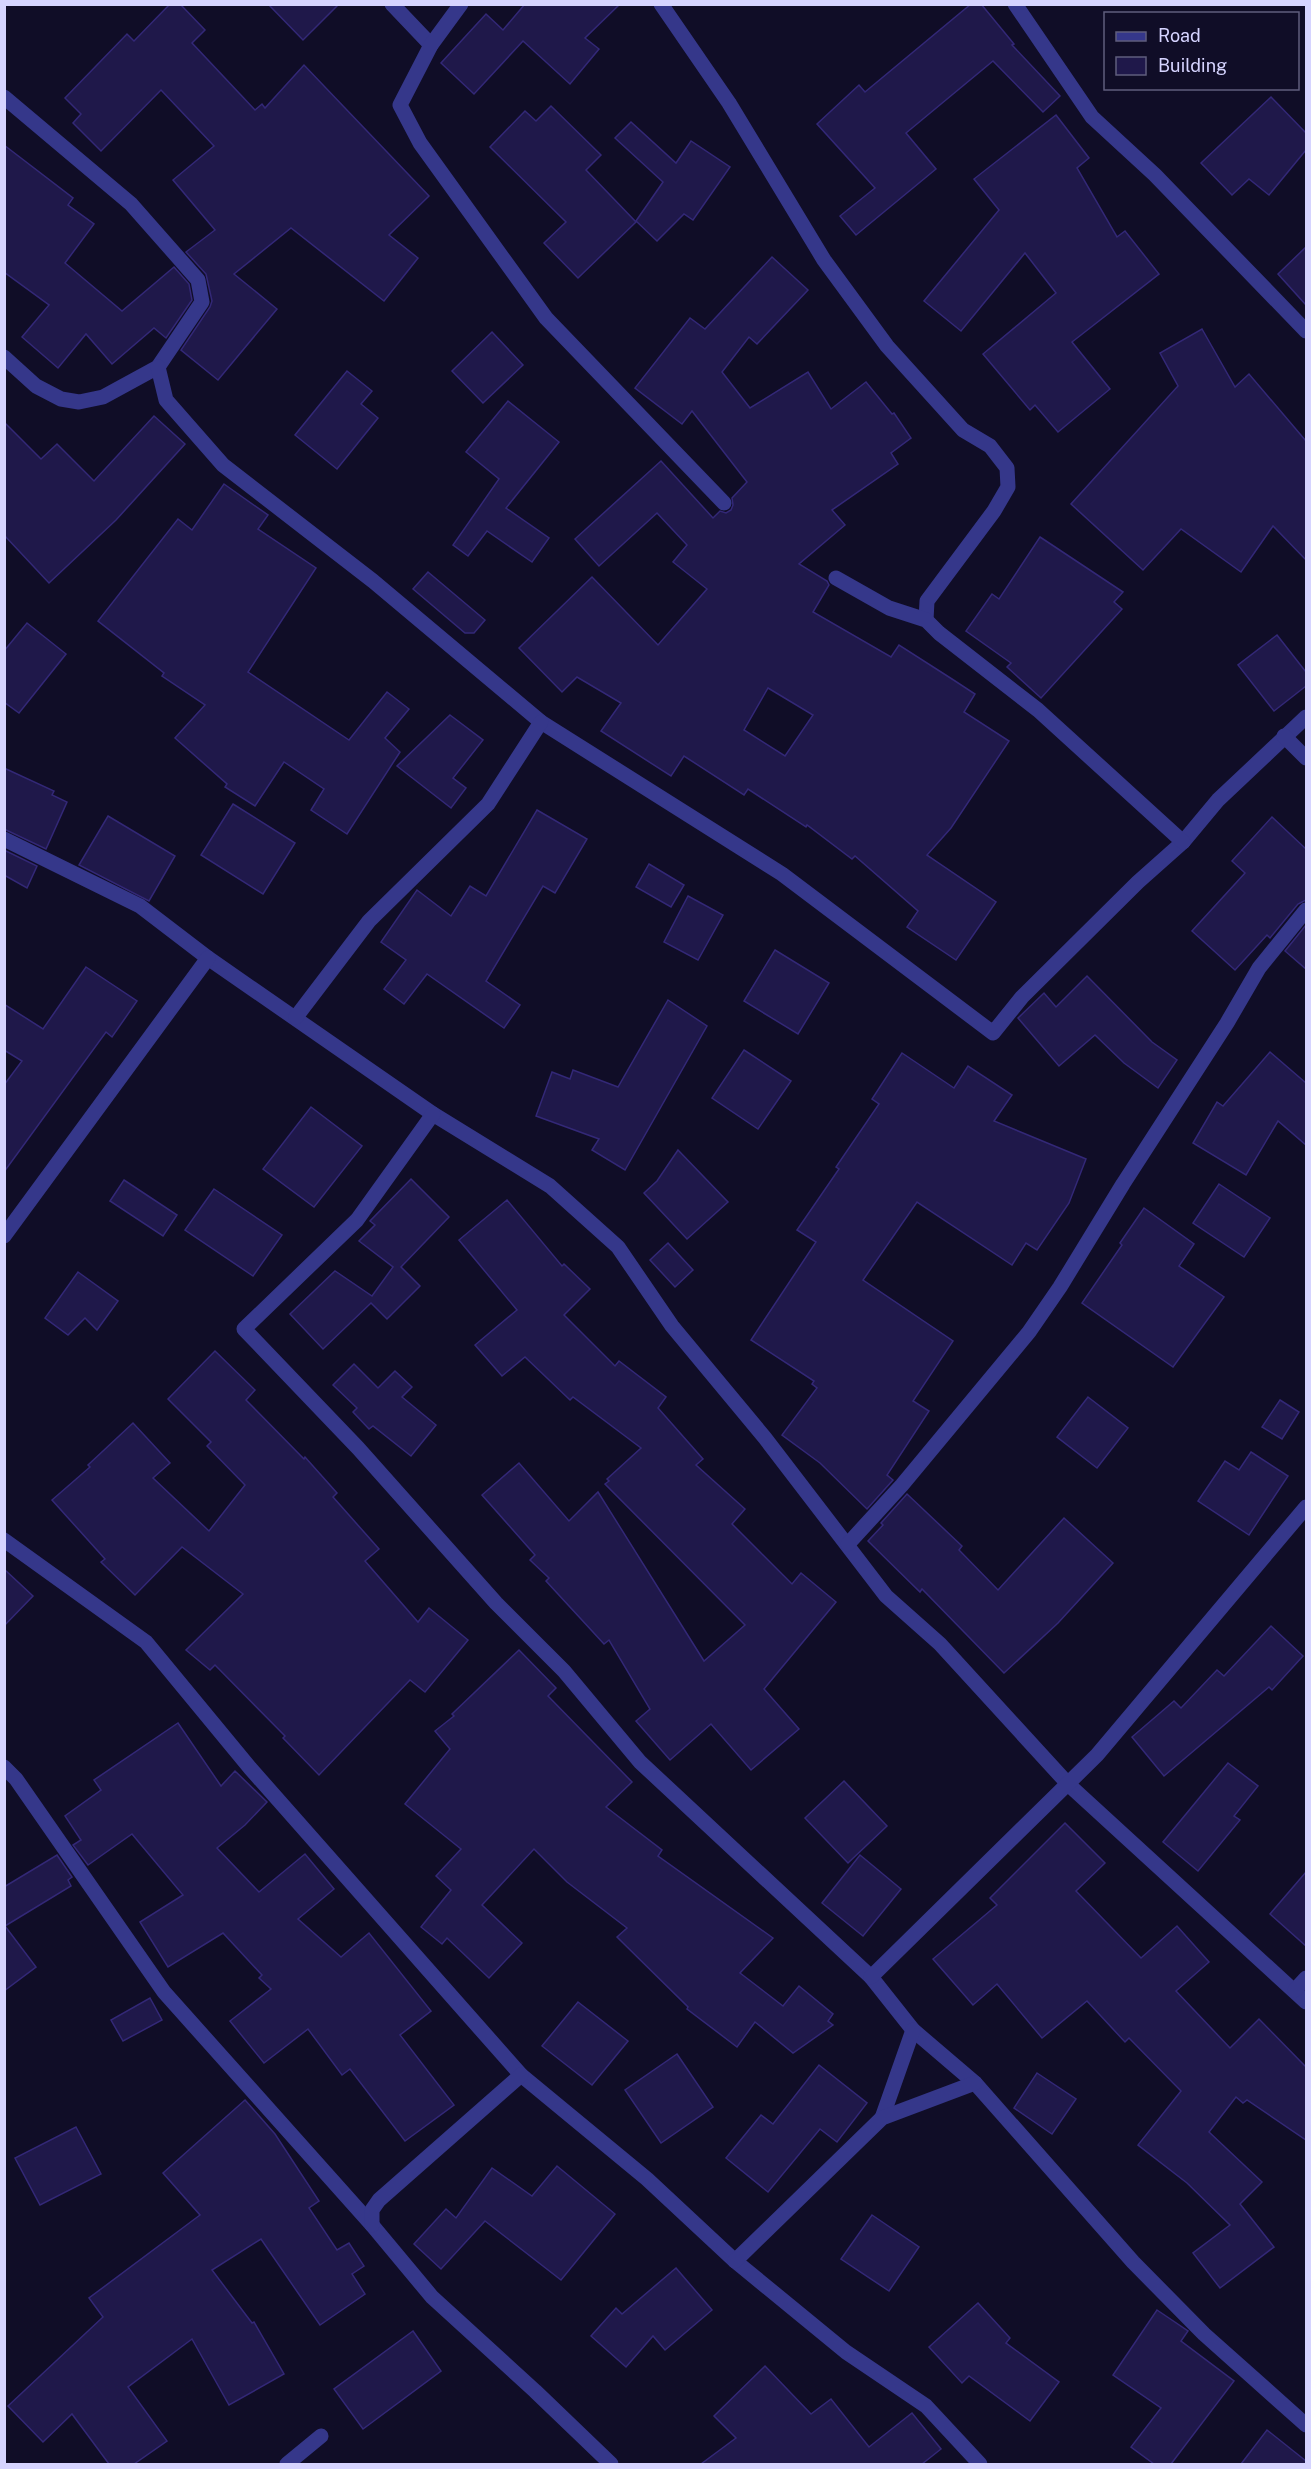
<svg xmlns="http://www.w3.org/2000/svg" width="1311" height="2469" font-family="'Public Sans',sans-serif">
	<rect width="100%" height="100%" fill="#100d27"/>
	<g fill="#1f184a" stroke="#332877" stroke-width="1.5" fill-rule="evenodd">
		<polygon points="170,4 180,4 205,30 192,43 255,110 262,104 265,108 304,65 429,196 389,235 418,258 384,301 291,228 234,274 277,309 218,380 181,350 210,307 212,301 206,274 186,252 215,230 173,180 214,146 161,90 101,151 73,123 81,114 65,98 127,34 134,41"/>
		<polygon points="268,4 339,4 303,40"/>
		<polygon points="525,4 620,4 585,38 599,49 570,84 523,41 474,94 441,63 486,14 503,30"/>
		<polygon points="971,4 981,4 1014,44 1012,45 1060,96 1043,112 993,61 906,133 936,169 856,235 840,216 875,188 817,124 859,85 865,92"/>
		<polygon points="1271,97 1306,133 1306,150 1269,195 1249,179 1232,195 1201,163"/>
		<polygon points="551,106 601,155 586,170 636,222 578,278 544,243 566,222 490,147 525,111 536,121"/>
		<polygon points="1056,115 1089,158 1077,168 1117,237 1125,231 1159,274 1072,342 1110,389 1058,432 1035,405 1030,410 983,354 1056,293 1025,253 961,331 924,301 999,210 974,179"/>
		<polygon points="631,122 676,163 691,141 730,167 693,220 684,214 657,241 636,221 663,182 615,138"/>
		<polygon points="4,145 73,198 68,205 94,224 65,263 122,311 174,267 189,284 192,300 166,338 154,328 112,364 86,334 58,368 22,337 49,305 4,272"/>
		<polygon points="1306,247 1306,305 1278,274"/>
		<path d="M772,257l36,33 -51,54 -8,-7 -27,35 28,36 58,-36 23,37 35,-27 26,32 2,-1 17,25 -20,15 7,11 -66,46 13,15 -46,39 28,17 2,4 -16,27 78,45 8,-12 53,34 23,15 -11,18 45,29 -58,87 -24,27 69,47 -40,58 -49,-33 11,-16 -63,-55 -3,3 -45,-34 -1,2 -58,-38 -4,6 -60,-39 -13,20 -70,-45 20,-28 -44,-26 -15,15 -43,-44 73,-71 66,68 49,-56 -34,-27 14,-17 -30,-32 -58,53 -24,-27 86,-78 52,57 7,-7 6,2 5,-3 2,-5 -1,-7 15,-16 -55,-71 -10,13 -47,-36 55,-70 15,11zM768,688l45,27 -28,41 -41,-26z"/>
		<polygon points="1202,329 1235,387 1249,374 1306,441 1306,560 1273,526 1241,572 1181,529 1143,570 1071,504 1178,386 1160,353"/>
		<polygon points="492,332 523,365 483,403 452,371"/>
		<polygon points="347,371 372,391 361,404 378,418 337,469 295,435"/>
		<polygon points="508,401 559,442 506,508 549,538 532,562 487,531 468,556 453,545 499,479 466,452"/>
		<polygon points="154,416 185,444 116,520 49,583 4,535 4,422 41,459 57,444 94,481"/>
		<polygon points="224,484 268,515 258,529 316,568 248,672 349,740 387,692 409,709 385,738 400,752 347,834 311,810 324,789 284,762 255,806 225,787 227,784 175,738 205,705 162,676 164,673 98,621 178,519 192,530"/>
		<polygon points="1040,537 1123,592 1114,602 1122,609 1041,698 1007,667 1011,663 966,631 992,594 999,599"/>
		<polygon points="428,572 485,620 474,633 465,633 413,589"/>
		<polygon points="27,623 66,654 19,713 4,702 4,651"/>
		<polygon points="1277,635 1306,672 1306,686 1274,711 1238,665"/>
		<polygon points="450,715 483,740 453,778 466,788 451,808 397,766"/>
		<polygon points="4,768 54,791 52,795 67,802 46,849 4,829"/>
		<polygon points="233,804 295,843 263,894 201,855"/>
		<polygon points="537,810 587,839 555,893 543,886 486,981 520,1005 504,1028 427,974 404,1004 384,989 406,960 381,942 417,890 451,916 470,886 486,896"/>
		<polygon points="108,816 175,856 149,901 79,865"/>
		<polygon points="1272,817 1306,849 1306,900 1298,904 1270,938 1267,935 1235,970 1192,931 1245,873 1232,861"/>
		<polygon points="4,850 37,866 27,888 4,875"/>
		<polygon points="649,864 684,885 671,907 636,887"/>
		<polygon points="688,896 723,915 698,960 664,942"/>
		<polygon points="1306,925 1306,969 1285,951"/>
		<polygon points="775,950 829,983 798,1034 744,1001"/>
		<polygon points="86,967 137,1001 112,1037 106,1032 4,1172 4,1085 22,1061 4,1050 4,1004 43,1029"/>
		<polygon points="1087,976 1152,1042 1177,1060 1158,1088 1124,1063 1095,1035 1059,1066 1018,1018 1044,993 1056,1007"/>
		<polygon points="668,1000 707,1026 625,1170 592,1150 599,1139 536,1116 552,1072 570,1079 573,1070 618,1087"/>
		<polygon points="744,1050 791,1081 758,1129 712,1098"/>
		<polygon points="1270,1052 1306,1083 1306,1145 1278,1121 1246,1175 1193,1143 1217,1102 1223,1106"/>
		<polygon points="902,1053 954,1088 968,1066 1012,1095 994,1121 1086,1159 1069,1203 1037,1250 1026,1243 1012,1265 917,1202 863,1280 953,1341 913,1401 929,1411 887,1475 893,1480 867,1509 820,1463 782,1435 817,1388 812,1384 814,1381 751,1340 816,1242 797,1230 839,1169 836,1167 879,1104 872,1099"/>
		<polygon points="311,1107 362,1146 314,1207 263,1169"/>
		<polygon points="678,1150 728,1202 687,1239 644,1193 657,1181"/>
		<polygon points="411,1179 449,1217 401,1267 420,1286 387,1319 371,1303 323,1349 290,1314 335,1271 372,1296 393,1267 359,1241 375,1225 370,1221"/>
		<polygon points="124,1180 177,1215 163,1236 110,1201"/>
		<polygon points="1219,1184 1270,1218 1244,1257 1193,1223"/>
		<polygon points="214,1189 282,1235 253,1276 185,1230"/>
		<polygon points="507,1200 562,1266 564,1264 590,1289 564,1315 615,1366 619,1361 666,1397 658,1408 703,1459 696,1465 745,1509 732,1524 792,1584 801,1573 836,1602 764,1689 799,1729 751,1770 711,1724 670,1760 636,1721 650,1709 609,1640 604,1644 546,1581 549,1578 530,1560 535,1555 482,1495 519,1463 569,1521 598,1492 704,1661 745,1625 605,1484 609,1481 607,1479 641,1448 573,1397 570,1400 525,1357 502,1376 475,1345 517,1310 459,1240"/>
		<polygon points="1144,1208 1194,1244 1179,1266 1224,1297 1173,1367 1082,1303 1122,1245 1120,1243"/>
		<polygon points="668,1243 693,1270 675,1287 650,1260"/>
		<polygon points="78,1272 118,1301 97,1330 85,1318 68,1335 45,1318"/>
		<polygon points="215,1351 255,1390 246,1400 304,1459 305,1457 337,1493 333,1497 379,1549 365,1561 418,1622 429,1608 468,1640 425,1692 410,1680 319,1775 283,1738 285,1736 215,1665 210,1670 186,1650 243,1594 182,1547 135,1595 101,1562 105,1559 52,1500 90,1467 88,1465 133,1423 170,1463 153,1478 209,1531 245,1485 207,1446 211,1442 168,1399"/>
		<polygon points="354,1364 378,1388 395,1371 412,1387 402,1397 436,1425 411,1456 373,1426 369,1429 353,1412 357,1408 333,1385"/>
		<polygon points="1088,1397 1128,1428 1097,1468 1057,1437"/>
		<polygon points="1280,1400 1299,1412 1282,1439 1262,1427"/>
		<polygon points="1251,1452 1288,1476 1249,1535 1198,1501 1225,1461 1239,1470"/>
		<polygon points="907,1494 962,1546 959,1550 998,1590 1064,1518 1113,1563 1058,1623 1004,1673 922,1589 920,1592 868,1541 883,1525 881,1523"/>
		<polygon points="4,1569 33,1596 4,1626"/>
		<polygon points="1271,1626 1303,1656 1272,1690 1269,1687 1164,1776 1132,1737 1174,1701 1181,1708 1217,1670 1224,1676"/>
		<polygon points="519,1650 556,1688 548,1696 632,1782 606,1807 662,1850 658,1856 773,1938 740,1973 783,2006 799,1986 833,2014 828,2021 833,2025 793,2053 755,2022 737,2047 687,2009 688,2007 617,1937 627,1928 567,1882 534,1849 482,1905 522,1943 489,1978 447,1938 442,1944 421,1927 451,1890 436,1876 461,1849 405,1804 450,1749 435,1731 454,1716 452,1714"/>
		<polygon points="178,1723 221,1786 235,1771 267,1802 245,1825 217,1848 259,1892 305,1854 334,1889 298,1919 341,1957 369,1933 431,2011 400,2035 454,2105 405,2141 350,2069 342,2075 308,2029 264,2063 230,2021 271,1989 259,1978 262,1975 223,1933 168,1967 140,1922 183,1895 132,1834 88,1865 73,1845 81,1840 65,1816 101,1790 94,1780"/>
		<polygon points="1228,1763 1258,1786 1234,1816 1240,1820 1198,1871 1163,1842"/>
		<polygon points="844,1781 887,1826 848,1863 805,1818"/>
		<polygon points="1065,1823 1105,1863 1076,1891 1141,1958 1177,1926 1209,1962 1176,1991 1230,2048 1259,2019 1306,2067 1306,2140 1247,2100 1243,2103 1236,2097 1209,2132 1262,2182 1240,2204 1274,2247 1220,2288 1193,2253 1230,2225 1187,2183 1138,2145 1181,2091 1129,2038 1125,2042 1087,2001 1042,2038 997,1984 973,2005 933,1959 997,1905 990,1898"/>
		<polygon points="57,1855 72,1877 68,1880 71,1886 5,1926 36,1967 4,1991 4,1887"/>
		<polygon points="860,1855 901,1889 863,1936 822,1903"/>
		<polygon points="1306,1872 1306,1946 1270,1914"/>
		<polygon points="150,1998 162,2020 123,2041 111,2020"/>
		<polygon points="578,2002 628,2041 592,2085 542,2046"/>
		<polygon points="677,2054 713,2107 661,2143 625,2090"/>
		<polygon points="819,2065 867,2103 837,2142 820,2129 768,2192 726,2158 761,2115 773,2124"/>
		<polygon points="1037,2073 1076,2099 1052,2134 1014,2108"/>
		<polygon points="245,2100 275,2134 319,2201 309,2208 337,2250 349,2243 364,2266 352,2274 365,2294 320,2325 261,2239 212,2270 252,2323 254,2322 284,2374 229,2405 192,2339 128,2387 167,2441 134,2464 109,2464 72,2414 43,2442 8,2406 103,2317 89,2298 200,2215 163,2173"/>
		<polygon points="76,2127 101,2174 40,2205 15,2158"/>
		<polygon points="557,2166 615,2214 561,2280 485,2221 441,2269 414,2244 446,2209 456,2218 492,2168 532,2196"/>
		<polygon points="872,2215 919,2247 889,2291 841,2259"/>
		<polygon points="676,2268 712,2310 665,2350 653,2336 626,2367 591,2336 616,2308 622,2314"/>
		<polygon points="978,2303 1010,2338 1006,2343 1059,2382 1030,2421 969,2376 962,2383 929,2347"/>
		<polygon points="1157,2310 1188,2331 1181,2341 1234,2381 1171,2464 1154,2464 1131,2447 1161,2408 1113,2375"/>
		<polygon points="413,2331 441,2371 363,2429 334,2389"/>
		<polygon points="765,2366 811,2414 831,2399 869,2447 912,2413 941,2449 922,2464 701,2464 736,2438 714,2416"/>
		<polygon points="1267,2430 1306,2461 1306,2464 1241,2464"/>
	</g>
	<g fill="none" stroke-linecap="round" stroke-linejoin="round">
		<g stroke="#35378a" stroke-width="15">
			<polyline points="392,4 431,45"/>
			<polyline points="461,4 431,45 400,105 420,143 546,318 724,503"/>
			<polyline points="661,4 729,103 824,260 887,346 963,430 990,446 1007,468 1008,487 994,511 927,601 926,620"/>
			<polyline points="1015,4 1092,117 1155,175 1306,331"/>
			<polyline points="4,97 131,204 198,280 202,302 158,367 103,397 79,402 61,399 36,386 4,357"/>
			<polyline points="158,367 166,400 223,465 373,581 541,722 782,874 993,1033 1022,997 1138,882 1183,842 1218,800 1306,717"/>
			<polyline points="836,578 889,608 926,620 939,633 1038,710 1183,842"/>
			<polyline points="1284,736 1306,758"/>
			<polyline points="4,839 140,906 208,958 433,1114 550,1186 618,1247 672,1326 765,1438 886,1596 940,1644 1069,1785 1306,2002"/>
			<polyline points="296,1017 369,921 488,804 541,722"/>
			<polyline points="433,1114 357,1220 244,1329 358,1448 496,1603 564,1671 640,1762 871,1977 913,2030 975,2083 1133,2262 1204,2334 1306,2425"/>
			<polyline points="4,1236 208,958"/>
			<polyline points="4,1540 146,1642 250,1768 521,2075 647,2179 735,2261 846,2352 926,2406 980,2464"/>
			<polyline points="848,1544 902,1485 1029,1332 1060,1287 1123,1184 1227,1023 1259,968 1306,910"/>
			<polyline points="4,1767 16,1779 164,1992 372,2225 432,2297 535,2391 611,2464"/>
			<polyline points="871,1977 1097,1755 1306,1507"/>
			<polyline points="1295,1990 1306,1978"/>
			<polyline points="882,2118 913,2030"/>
			<polyline points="372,2225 372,2210 379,2200 521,2075"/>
			<polyline points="735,2261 882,2118 975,2083"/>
			<polyline points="287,2464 321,2436"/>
		</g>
	</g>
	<rect width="1311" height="2469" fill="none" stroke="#d6d4ff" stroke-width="12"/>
	<rect x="1104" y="12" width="195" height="78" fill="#100d27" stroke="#5f5d7d" stroke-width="1.5"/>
	<rect x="1116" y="32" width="30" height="9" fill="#35378a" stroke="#5f5d7d" stroke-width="1.5"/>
	<text x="1158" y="42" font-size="18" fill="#d6d4ff">Road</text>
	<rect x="1116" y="57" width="30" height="18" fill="#1f184a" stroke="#5f5d7d" stroke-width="1.5"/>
	<text x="1158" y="72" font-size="18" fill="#d6d4ff">Building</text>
</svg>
